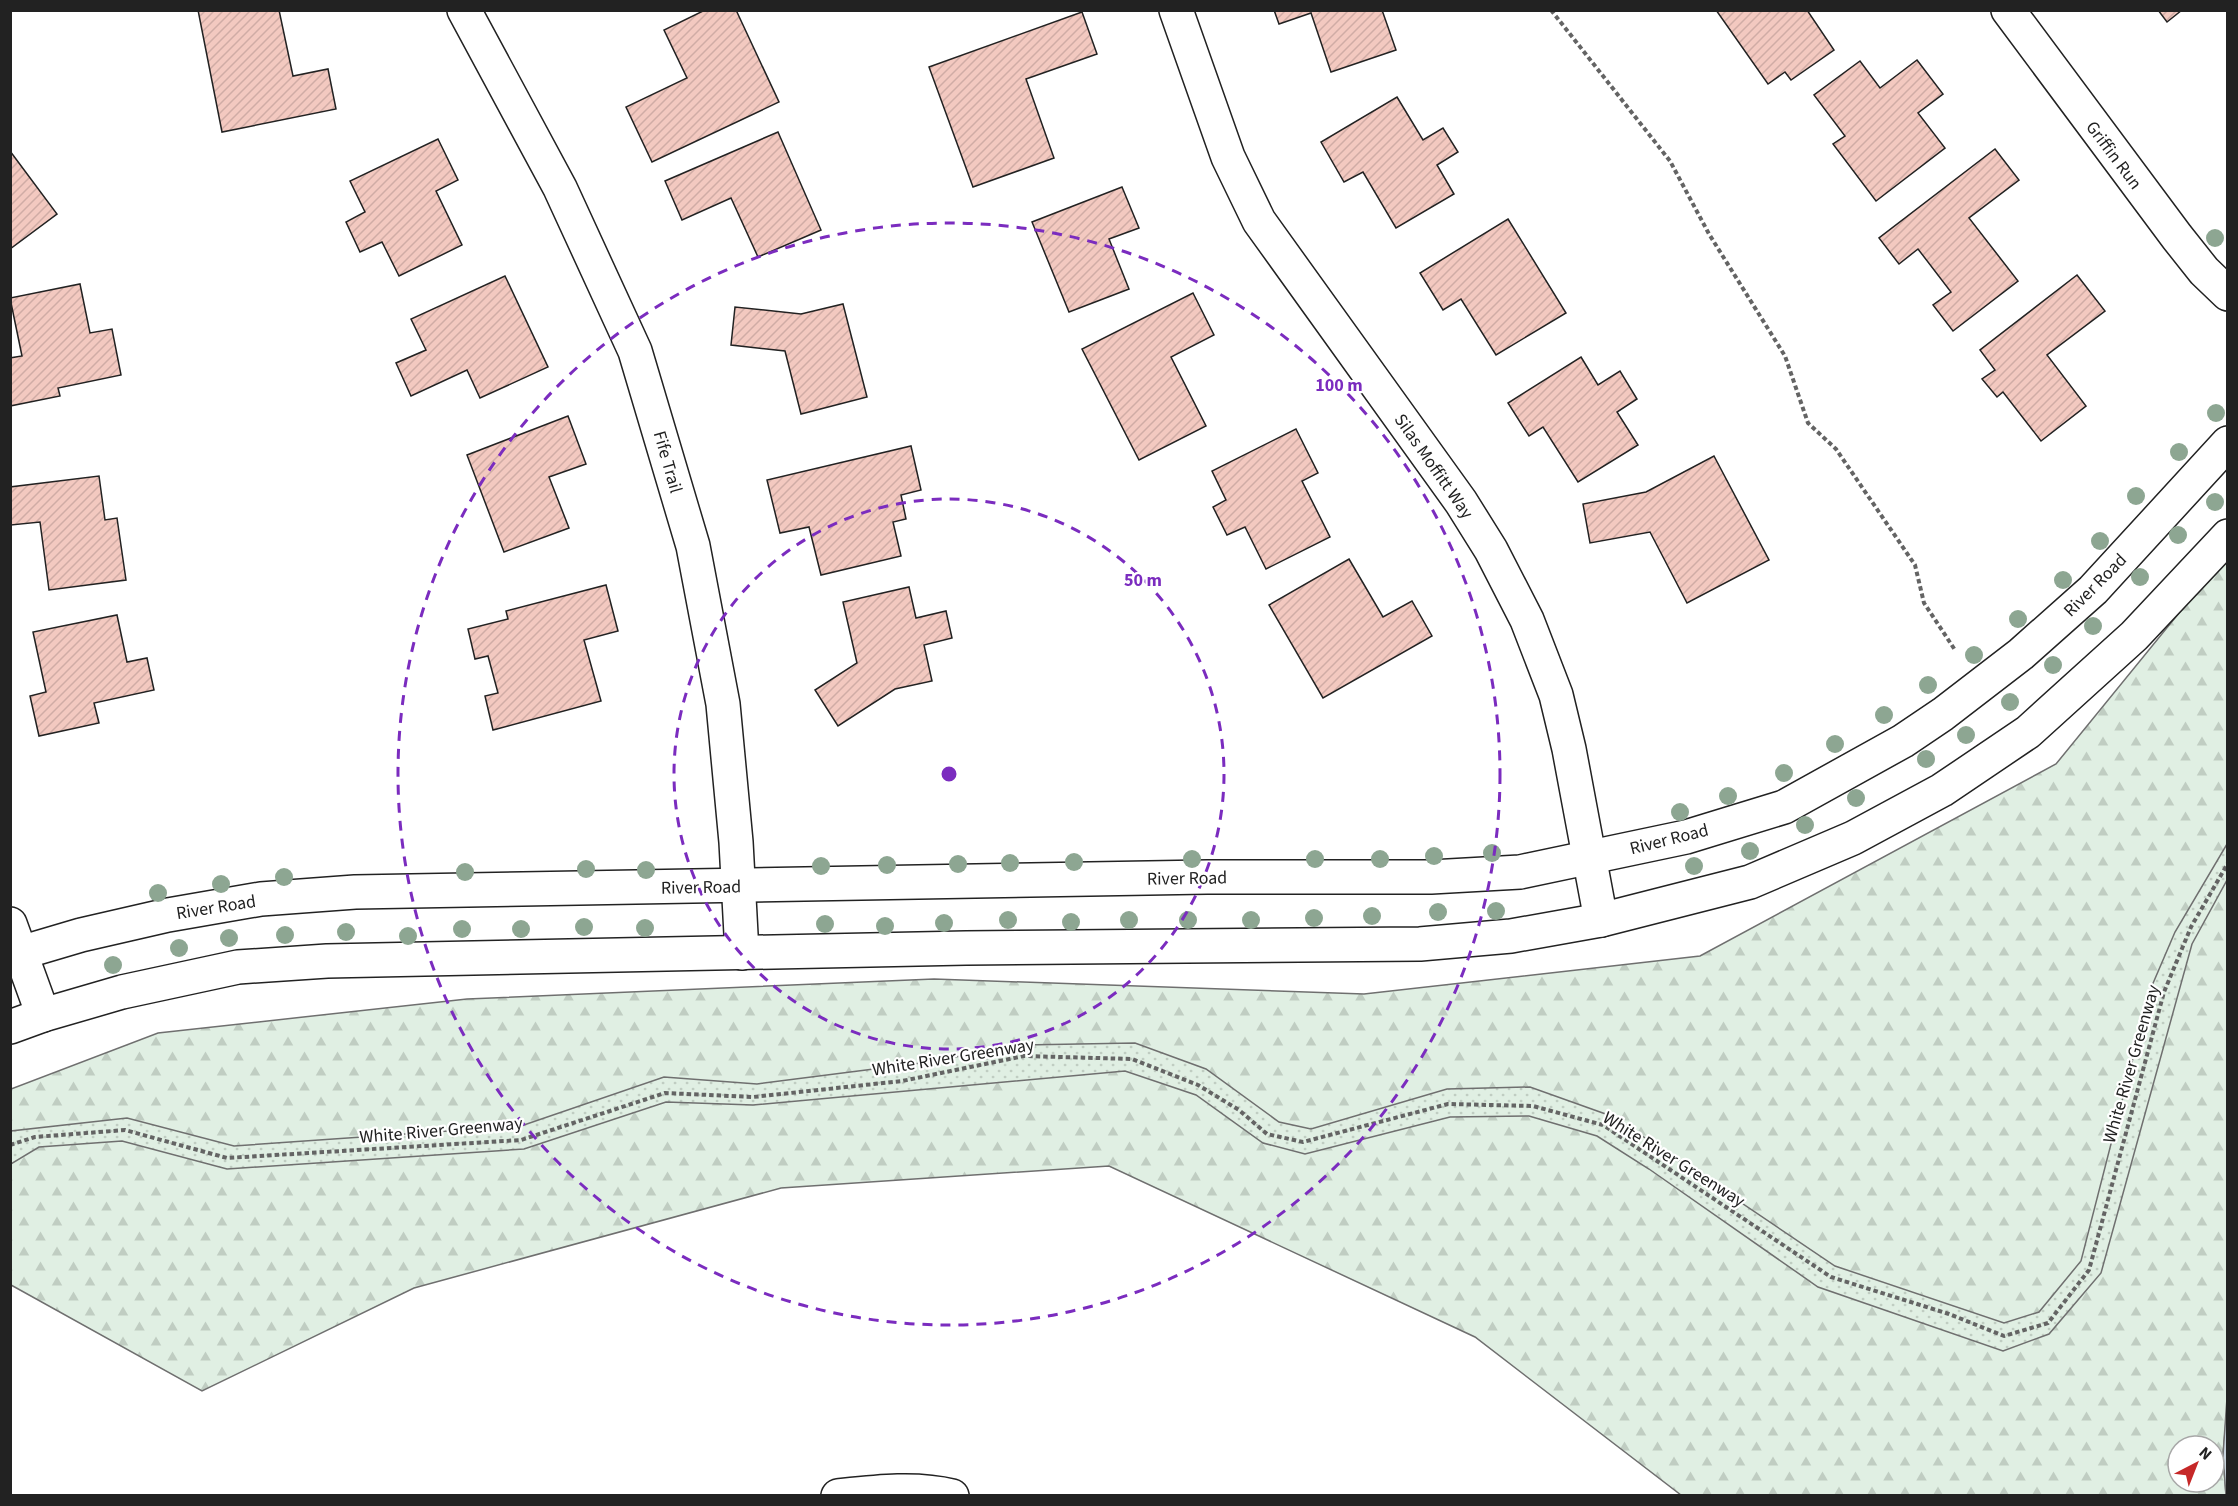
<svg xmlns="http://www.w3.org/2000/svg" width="2238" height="1506" font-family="'Source Sans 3',sans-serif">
	<defs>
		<pattern id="forest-firs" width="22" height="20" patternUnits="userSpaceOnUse" patternTransform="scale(1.5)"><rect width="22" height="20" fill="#e0efe3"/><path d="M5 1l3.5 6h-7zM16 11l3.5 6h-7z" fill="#c0cdc2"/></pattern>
		<pattern id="park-dots" width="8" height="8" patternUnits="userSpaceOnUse" patternTransform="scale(1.5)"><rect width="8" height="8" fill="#e0efe3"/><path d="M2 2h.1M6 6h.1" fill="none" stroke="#c0cdc2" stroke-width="1.8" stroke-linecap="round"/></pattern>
		<pattern id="building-hatch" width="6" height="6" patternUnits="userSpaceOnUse" patternTransform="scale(1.5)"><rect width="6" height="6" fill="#f3c9c0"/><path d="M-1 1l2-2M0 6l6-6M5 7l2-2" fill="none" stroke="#d0aca5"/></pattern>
	</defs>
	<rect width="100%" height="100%" fill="#fff"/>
	<path fill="url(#forest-firs)" stroke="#6f6f6f" stroke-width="1.5" fill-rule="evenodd" d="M2227,554l1,844 -5,57 3,40h-545l-206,-158 -366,-171 -328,22 -367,100 -212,103 -191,-106v-196l147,-56 309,-34 467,-20 430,15 336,-38 356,-192zM2178,1446h36v36h-36z"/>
	<polygon fill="url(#park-dots)" stroke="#6f6f6f" stroke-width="1.5" points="2227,844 2227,880 2192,944 2101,1273 2049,1334 2003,1351 1818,1287 1649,1169 1597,1136 1529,1116 1450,1117 1305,1154 1263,1143 1196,1095 1125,1071 753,1105 666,1102 524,1149 227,1169 122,1141 39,1147 11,1164 11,1131 127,1118 234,1146 521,1126 664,1077 757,1084 921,1063 1023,1045 1135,1043 1206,1069 1279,1122 1311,1129 1447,1089 1530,1087 1614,1117 1835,1266 2004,1323 2039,1312 2081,1261 2151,988 2175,932"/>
	<polygon fill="#c7d3dd" stroke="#6f6f6f" stroke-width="1.5" points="2227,1398 2228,1495 2226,1496 2223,1455"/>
	<g fill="url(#building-hatch)" stroke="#222" stroke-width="1.5">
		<polygon points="198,10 279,10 293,76 328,69 336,109 222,132"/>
		<polygon points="705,10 736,10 779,102 652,162 626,107 687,78 664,30"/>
		<polygon points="1274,10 1382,10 1396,50 1331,72 1311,13 1279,24"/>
		<polygon points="1716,10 1807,10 1834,50 1791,80 1785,72 1768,84"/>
		<polygon points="2158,10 2182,10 2167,22"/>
		<polygon points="1082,12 1097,54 1026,79 1054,158 973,187 929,67"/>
		<polygon points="1917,60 1943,94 1918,113 1945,148 1876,201 1833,144 1845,136 1814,95 1860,61 1880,88"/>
		<polygon points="1397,97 1423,140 1443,128 1458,152 1437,165 1454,194 1396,228 1363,172 1344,182 1321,142"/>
		<polygon points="778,132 821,230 758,257 731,198 682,220 665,181"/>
		<polygon points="438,139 458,180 436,191 462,245 399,276 382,242 360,252 346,222 365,212 350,181"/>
		<polygon points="1995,149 2019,180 1969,218 2018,281 1953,331 1933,305 1951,292 1918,249 1899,264 1879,238"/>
		<polygon points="10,151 57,214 10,249"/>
		<polygon points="1122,187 1139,228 1109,239 1129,289 1069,312 1032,222"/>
		<polygon points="1508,219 1566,313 1496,355 1461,299 1443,310 1420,273"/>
		<polygon points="2077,275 2105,311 2047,355 2086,406 2041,441 2003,392 1997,397 1982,379 1995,370 1980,350"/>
		<polygon points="505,276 548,367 480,398 467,370 411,396 396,363 426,350 411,319"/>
		<polygon points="80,284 90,333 112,329 121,375 58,388 60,396 10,406 10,358 22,356 10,298"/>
		<polygon points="1193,293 1214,335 1171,357 1206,426 1139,460 1082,349"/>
		<polygon points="843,304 867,397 801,414 785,351 731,345 735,307 801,314"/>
		<polygon points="1581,357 1598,385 1620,371 1637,399 1617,412 1638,445 1578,482 1543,427 1529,436 1508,403"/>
		<polygon points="568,416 586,464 549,477 569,528 504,552 467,455"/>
		<polygon points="1296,429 1318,473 1302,481 1330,537 1266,569 1245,527 1227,535 1213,507 1226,500 1212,471"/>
		<polygon points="911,446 921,490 901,495 906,519 893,522 901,556 821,575 809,527 780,533 767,480"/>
		<polygon points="1714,456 1769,560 1687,603 1650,532 1590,543 1583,504 1646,492"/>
		<polygon points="99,476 105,520 117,518 126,580 49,590 40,522 11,525 10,487"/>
		<polygon points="1349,559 1383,617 1412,601 1432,636 1323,698 1269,605"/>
		<polygon points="606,585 618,631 584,640 601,701 493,730 485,696 498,693 488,656 475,659 468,629 508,619 506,611"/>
		<polygon points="909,587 916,618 946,611 952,638 924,645 932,681 895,689 838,726 815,690 857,663 843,602"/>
		<polygon points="117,615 127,662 147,658 154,690 94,703 99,723 39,736 30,696 46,692 33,632"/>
	</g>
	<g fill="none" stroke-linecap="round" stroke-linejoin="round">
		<defs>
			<g id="street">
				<polyline points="464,10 560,188 635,351 693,546 723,704 736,842 742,953"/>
				<polyline points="1176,10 1228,157 1259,221 1461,502 1491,550 1527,620 1556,695 1569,749 1601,920"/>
				<polyline points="2008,10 2177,237 2204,271 2228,294"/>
				<polyline points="10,924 43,1015"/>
				<path d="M838,1496c37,-4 78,-9 114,0"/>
			</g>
			<g id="secondary">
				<polyline points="10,956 81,935 168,915 261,899 355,892 1207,877 1431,877 1520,872 1686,837 1784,807 1903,741 1943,714 2021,654 2093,590 2228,443"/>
				<polyline points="10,1027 43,1015 122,992 238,967 327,961 966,948 1420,944 1511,936 1601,920 1750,882 1853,838 1942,790 2028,732 2134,636 2228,536"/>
			</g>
		</defs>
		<use href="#street" stroke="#222" stroke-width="36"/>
		<use href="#secondary" stroke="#222" stroke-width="36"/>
		<g stroke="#646464" stroke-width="4" stroke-dasharray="4.5 3" stroke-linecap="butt">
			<polyline points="1551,10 1670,161 1709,234 1785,356 1808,423 1836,449 1915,565 1924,603 1955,650"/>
			<polyline points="10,1145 35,1137 125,1130 227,1158 521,1140 665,1093 753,1097 902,1081 1024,1056 1132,1059 1198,1085 1239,1110 1267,1134 1303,1142 1448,1104 1533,1106 1603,1125 1831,1277 1949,1314 2004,1336 2048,1323 2089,1270 2164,992 2191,927 2228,863"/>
		</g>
		<use href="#street" stroke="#fff" stroke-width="33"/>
		<use href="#secondary" stroke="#fff" stroke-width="33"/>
	</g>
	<g fill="#8da692">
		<circle cx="2215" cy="238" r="9"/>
		<circle cx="2216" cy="413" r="9"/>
		<circle cx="2179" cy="452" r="9"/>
		<circle cx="2136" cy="496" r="9"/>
		<circle cx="2215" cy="502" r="9"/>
		<circle cx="2178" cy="535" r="9"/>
		<circle cx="2100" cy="541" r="9"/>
		<circle cx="2140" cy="577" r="9"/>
		<circle cx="2063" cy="580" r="9"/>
		<circle cx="2018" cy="619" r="9"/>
		<circle cx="2093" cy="626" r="9"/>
		<circle cx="1974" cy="655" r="9"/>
		<circle cx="2053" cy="665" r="9"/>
		<circle cx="1928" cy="685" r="9"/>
		<circle cx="2010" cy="702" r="9"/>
		<circle cx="1884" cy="715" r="9"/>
		<circle cx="1966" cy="735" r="9"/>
		<circle cx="1835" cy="744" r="9"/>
		<circle cx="1926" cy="759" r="9"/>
		<circle cx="1784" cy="773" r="9"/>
		<circle cx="1728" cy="796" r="9"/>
		<circle cx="1856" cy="798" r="9"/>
		<circle cx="1680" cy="812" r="9"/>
		<circle cx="1805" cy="825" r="9"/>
		<circle cx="1750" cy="851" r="9"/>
		<circle cx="1492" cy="853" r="9"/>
		<circle cx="1434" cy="856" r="9"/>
		<circle cx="1192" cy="859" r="9"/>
		<circle cx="1315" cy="859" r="9"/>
		<circle cx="1380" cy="859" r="9"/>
		<circle cx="1074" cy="862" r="9"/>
		<circle cx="1010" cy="863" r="9"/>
		<circle cx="958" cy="864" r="9"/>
		<circle cx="887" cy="865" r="9"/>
		<circle cx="821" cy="866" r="9"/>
		<circle cx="1694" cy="866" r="9"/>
		<circle cx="586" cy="869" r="9"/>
		<circle cx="646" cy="870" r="9"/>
		<circle cx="465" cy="872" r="9"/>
		<circle cx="284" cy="877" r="9"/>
		<circle cx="221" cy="884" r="9"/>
		<circle cx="158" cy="893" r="9"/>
		<circle cx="1496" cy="911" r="9"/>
		<circle cx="1438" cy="912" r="9"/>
		<circle cx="1372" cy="916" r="9"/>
		<circle cx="1314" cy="918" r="9"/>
		<circle cx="1008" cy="920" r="9"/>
		<circle cx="1129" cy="920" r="9"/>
		<circle cx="1188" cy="920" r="9"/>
		<circle cx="1251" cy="920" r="9"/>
		<circle cx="1071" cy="922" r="9"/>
		<circle cx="944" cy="923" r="9"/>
		<circle cx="825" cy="924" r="9"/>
		<circle cx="885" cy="926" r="9"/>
		<circle cx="584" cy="927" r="9"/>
		<circle cx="645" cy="928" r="9"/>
		<circle cx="462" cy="929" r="9"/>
		<circle cx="521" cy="929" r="9"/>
		<circle cx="346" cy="932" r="9"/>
		<circle cx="285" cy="935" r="9"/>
		<circle cx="408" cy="936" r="9"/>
		<circle cx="229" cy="938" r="9"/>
		<circle cx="179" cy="948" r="9"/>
		<circle cx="113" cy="965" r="9"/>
	</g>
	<g fill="none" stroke="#7b2cbf" stroke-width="3" stroke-dasharray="10 8">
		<circle cx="949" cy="774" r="275"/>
		<circle cx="949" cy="774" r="551"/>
	</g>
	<g text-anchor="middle" stroke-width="4.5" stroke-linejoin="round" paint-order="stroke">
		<g font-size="18" fill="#222" stroke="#fff">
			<text transform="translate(2114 155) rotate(53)" y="6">Griffin Run</text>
			<text transform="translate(668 462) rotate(74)" y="6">Fife Trail</text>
			<text transform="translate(1434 466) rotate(55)" y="6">Silas Moffitt Way</text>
			<text transform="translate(2095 585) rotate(-45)" y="6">River Road</text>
			<text transform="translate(1669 839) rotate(-14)" y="6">River Road</text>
			<text transform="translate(1187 878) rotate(-1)" y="6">River Road</text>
			<text transform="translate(701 887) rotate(-1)" y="6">River Road</text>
			<text transform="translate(216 907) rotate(-9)" y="6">River Road</text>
			<text transform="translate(953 1057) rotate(-9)" y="6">White River Greenway</text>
			<text transform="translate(2131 1064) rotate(-74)" y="6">White River Greenway</text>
			<text transform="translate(441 1130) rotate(-5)" y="6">White River Greenway</text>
			<text transform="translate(1674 1159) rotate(32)" y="6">White River Greenway</text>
		</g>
	</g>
	<circle cx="949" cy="774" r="9" fill="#7b2cbf" stroke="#fff" stroke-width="3"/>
	<g font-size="18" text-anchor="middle" font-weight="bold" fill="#7b2cbf" stroke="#fff" stroke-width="4.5" stroke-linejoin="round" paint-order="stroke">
		<text x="1339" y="391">100 m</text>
		<text x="1143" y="586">50 m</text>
	</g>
	<rect width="2238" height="1506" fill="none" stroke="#222222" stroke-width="24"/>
	<g transform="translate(2196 1464) rotate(42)"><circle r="28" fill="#ffffff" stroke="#a7a7a7" stroke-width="1.5"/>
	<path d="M0-4.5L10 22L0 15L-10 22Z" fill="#c62828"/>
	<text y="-9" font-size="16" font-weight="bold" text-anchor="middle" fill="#222222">N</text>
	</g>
</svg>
